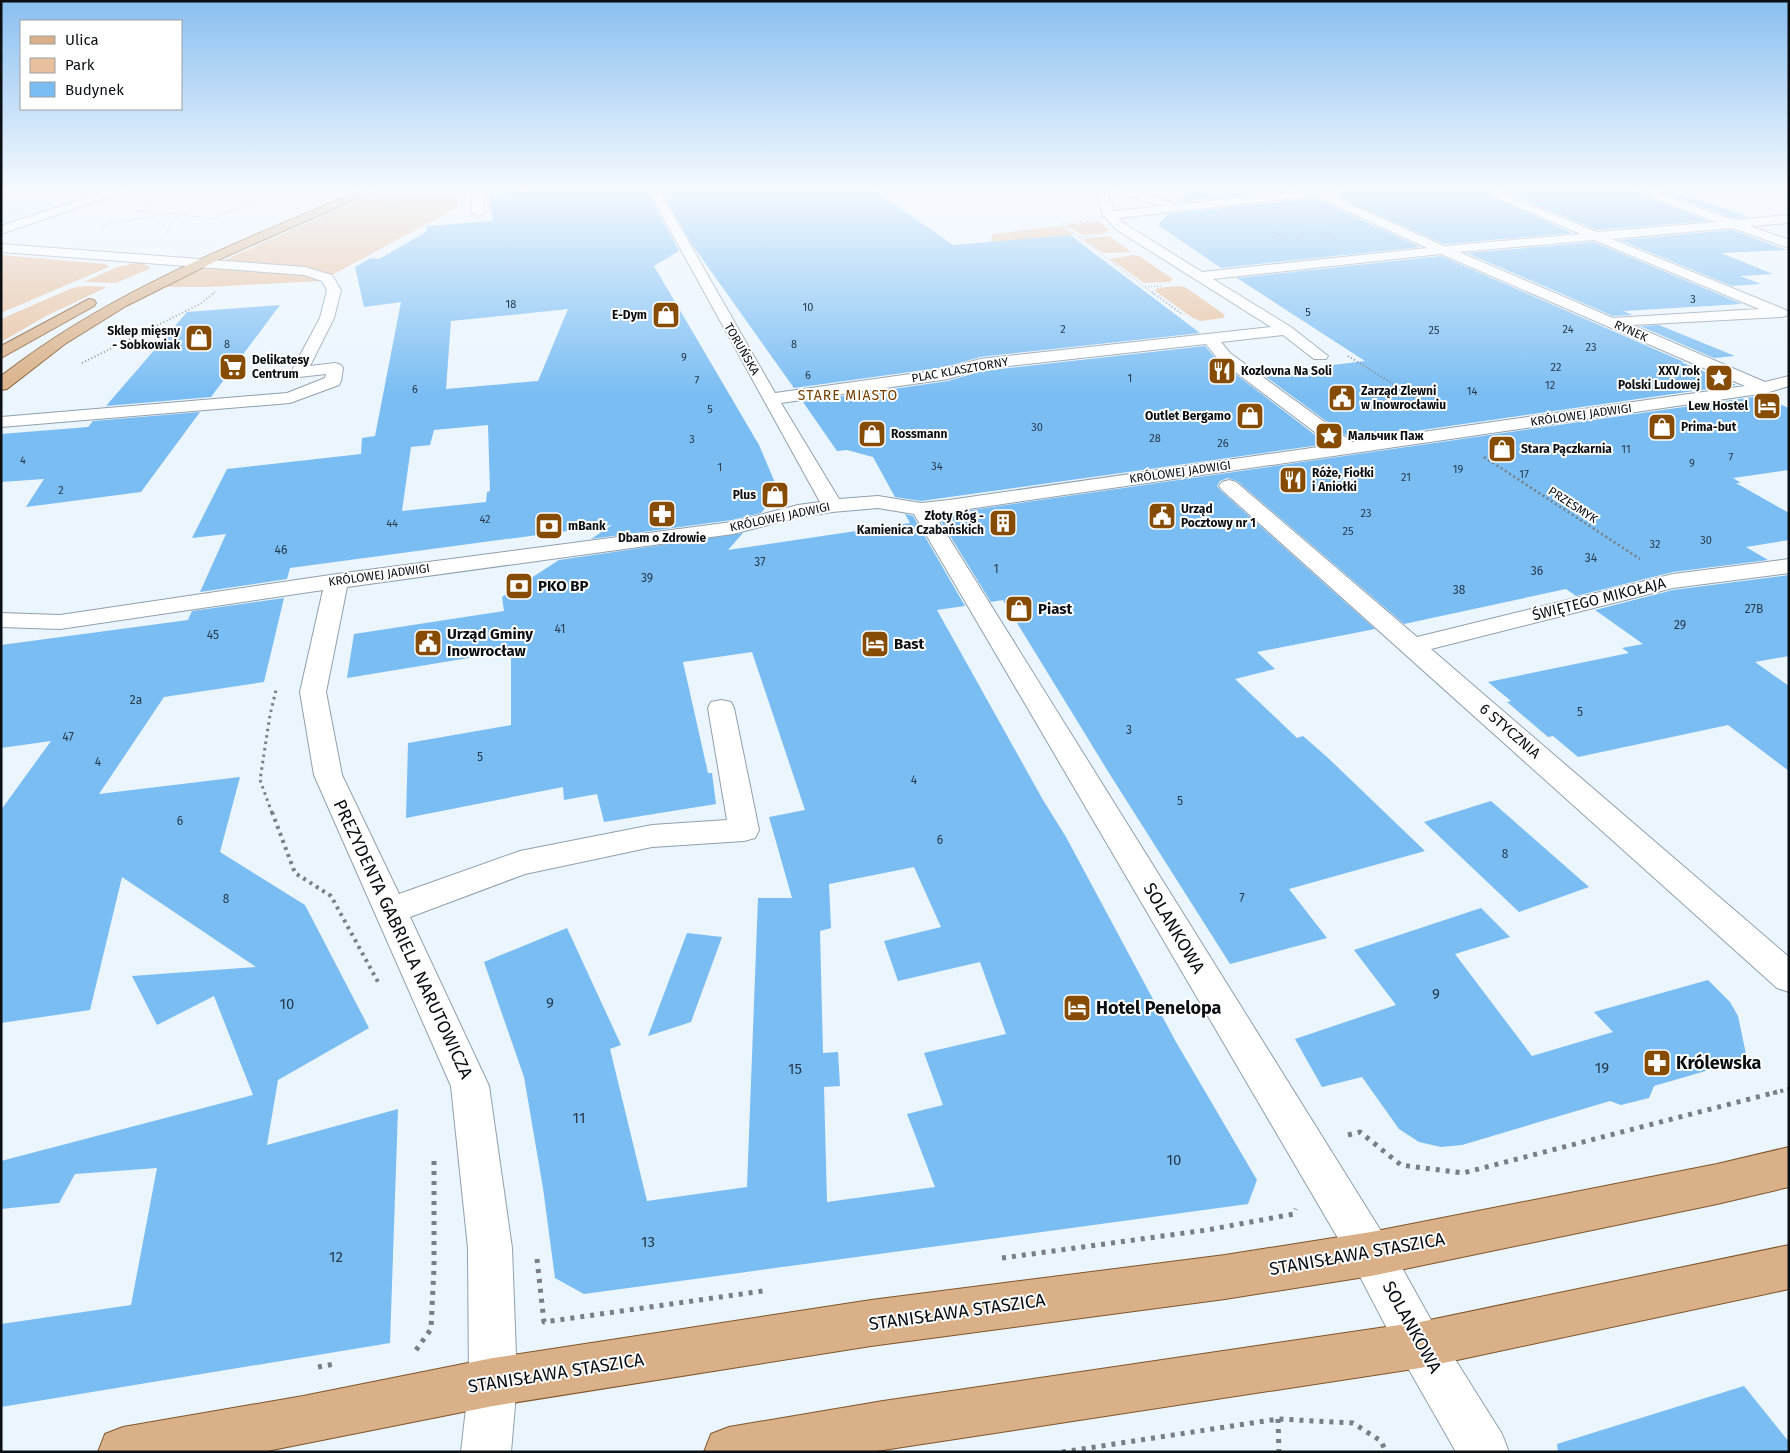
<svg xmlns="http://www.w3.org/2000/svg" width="1790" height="1453" font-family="'Fira Sans',sans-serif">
	<rect width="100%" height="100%" fill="#ebf5fe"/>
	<polygon fill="#d9ecfc" points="1,190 111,190 1,226"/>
	<g fill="#e8c09e">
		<polygon points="381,190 457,190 458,207 321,281 207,287 164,287"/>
		<polygon points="1099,221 1109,230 1103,234 1083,235 1065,225"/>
		<polygon points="1061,226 1074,235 991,243 992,235 994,234"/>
		<polygon points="1109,236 1131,252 1103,253 1084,240 1087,238"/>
		<polygon points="1,255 106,264 109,267 1,313"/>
		<polygon points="1133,255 1139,256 1173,279 1170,282 1144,283 1110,259"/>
		<polygon points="140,262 150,267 149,269 116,283 84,282 117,267"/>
		<polygon points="84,286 107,287 46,316 1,342 1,319 72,288"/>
		<polygon points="1177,286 1185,287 1225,315 1223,318 1201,321 1193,318 1155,291 1157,288"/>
	</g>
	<g fill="#7abdf3" fill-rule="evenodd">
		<path d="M537,190h109l33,61 -25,15 105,179 20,47 -18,21 -29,7 -141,19 21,-14 -322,43 -3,11 -87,13 26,-58 -34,4 35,-69 134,-15 1,-16 13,-2 26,-134 -37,5 -9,-40 16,-9 8,1 47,-27 1,-6 66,-5 -4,-27zM568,309l-30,72 -92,8 5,-68zM488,425l2,66 -3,1 -1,10 -84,9 9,-64 19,-2 4,-15z"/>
		<polygon points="661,190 874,190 953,245 1070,235 1200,333 980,357 946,367 794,388 691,243"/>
		<polygon points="1190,190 1289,190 1179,202"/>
		<polygon points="1341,190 1477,190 1572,233 1444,244 1336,196 1340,194"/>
		<polygon points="1500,190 1630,190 1708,221 1597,230"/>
		<polygon points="1656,190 1669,190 1748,217 1734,218"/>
		<polygon points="1315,198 1420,247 1221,268 1158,225 1168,214"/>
		<polygon points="1732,230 1787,250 1721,253 1773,274 1740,276 1761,284 1732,286 1620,240"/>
		<polygon points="1594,242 1742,304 1623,311 1633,315 1613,316 1467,253"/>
		<polygon points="1441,256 1684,362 1681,362 1736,385 1352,440 1262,374 1365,361 1237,278"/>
		<polygon points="280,305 211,397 106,406 187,312"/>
		<polygon points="1659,325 1735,356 1714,358 1640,326"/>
		<polygon points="1205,346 1217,360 1327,444 921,501 895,497 873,457 847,450 837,451 803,402 948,381 982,371"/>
		<polygon points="1760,396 1789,408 1789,470 1733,478 1741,483 1736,483 1789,513 1789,540 1746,547 1768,560 1673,572 1576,596 1566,589 1404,624 1237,481 1228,478 1220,481 1217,486 1221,491 1375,629 1257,652 1275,669 1235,679 1297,738 1303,736 1327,757 1425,851 1289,889 1327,938 1230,964 1109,773 1003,600 991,602 937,515"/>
		<polygon points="200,412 141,492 26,507 44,479 1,482 1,434 88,427 93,421"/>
		<path d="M905,514l8,2 52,90 -28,4 106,190 23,37 110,205 81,138 -9,24 -664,90 -29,-16 -12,-90 -19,-111 -40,-115 83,-34 54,117 -11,4 37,152 100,-14 11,-289h34l-23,-81 36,-7 -53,-158 -69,10 25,111h4l4,31 -112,18 -7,-28 -33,6 -1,-13 -157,31 2,-75 103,-18v-74l-164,27 7,-44 150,-23 -2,-14 57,-37 184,-27 -15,17 182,-27zM914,867l27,60 -57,14 14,40 82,-19 26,72 -82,19 19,52 -36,9 28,73 -108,15 -3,-115 16,-1 -2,-34 -15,1 -3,-122 11,-3 -2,-44z"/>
		<polygon points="1789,575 1789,656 1755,662 1789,686 1789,771 1728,725 1578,757 1553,736 1548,737 1507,702 1511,701 1488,682 1629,653 1622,648 1643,644 1595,610 1673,590"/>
		<polygon points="284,598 264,682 164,697 99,794 240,777 220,852 305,905 369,1028 278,1080 267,1145 398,1109 390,1343 1,1407 1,1324 131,1305 157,1168 75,1174 59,1203 1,1209 1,1161 253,1095 214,996 157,1025 132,976 256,967 122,877 90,1010 1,1023 1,810 51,741 1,748 1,645 188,620 192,611"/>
		<polygon points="1491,801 1589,887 1519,912 1424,822"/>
		<polygon points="1481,908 1510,937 1455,954 1532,1056 1613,1032 1594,1012 1708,980 1730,1002 1738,1016 1747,1059 1654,1086 1649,1098 1621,1105 1610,1101 1462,1145 1441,1147 1419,1142 1399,1129 1362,1077 1322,1087 1295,1039 1396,1005 1354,950"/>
		<polygon points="687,933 722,937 691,1022 648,1036"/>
		<polygon points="1744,1386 1789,1442 1789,1452 1558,1452 1557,1444"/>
	</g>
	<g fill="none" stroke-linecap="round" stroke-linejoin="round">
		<defs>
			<g id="minor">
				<polygon points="111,190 128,190 1,234 1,226"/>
				<polygon points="472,190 484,190 484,212 482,214 478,216 472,212"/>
				<path d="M648,190h11l116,203 171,-24 34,-10 291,-32 -154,-97 -14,-15 -7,-25h11l7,21 47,-5 -48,-16h18l40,12 1,3 137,-15h30l-1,3 -8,2 114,51 136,-12 -101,-44h15l103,42 119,-10 -84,-32h17l85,30 55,-5v8l-39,3 39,14v8l-57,-20 -120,11 174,71 2,3 -2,3 -5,1 -149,8 133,57 24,-6v10l-23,7 -832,121 452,725 50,90 66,105 7,18h-53l-52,-91 -48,-92 -442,-755 -36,-6 -46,4 -33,5 -66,17 -386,53 -21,105 16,83 57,119 121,-43 132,-26 75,-5 -19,-112 3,-6 10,-2 10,2 3,6 25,122 -4,8 -11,3 -92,6 -127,27 -115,43 79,169 23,162 5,134 -6,70h-50l8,-70 -1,-134 -17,-162 -137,-311 -14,-83 23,-102 -263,39 -59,-2v-14l59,2 277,-41 395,-52 66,-17 22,-3zM1315,196l112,52 -225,24 -77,-48 -7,-6zM1594,240l165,69 -146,9 -154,-66zM1441,254l304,132 -393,56 -122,-89 -9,-11 62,-7 31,24h12l2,-3 -37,-29 -78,-48zM1206,344l12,15 114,86 -383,55 -28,3 -43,-7 -39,3 -58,-96 167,-24 34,-10z"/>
				<polygon points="1,244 305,267 332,275 341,290 334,318 310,366 335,363 341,365 343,368 341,381 339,385 290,403 1,427 1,417 287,393 325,378 326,374 299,377 293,376 291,372 320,318 327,290 322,281 304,275 1,252"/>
				<polygon points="1229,480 1236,482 1417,637 1673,574 1789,559 1789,573 1673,588 1431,649 1789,957 1789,992 1777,988 1222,490 1219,486 1222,482"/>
			</g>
			<g id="major">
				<path d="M361,190h15l-158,70 -92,46 -61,38 -58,45 -6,1v-14l8,-6c106,-81 230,-128 352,-180z"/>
				<polygon points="89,299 94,300 96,303 94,306 1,358 1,346"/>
				<polygon points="1789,1147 1789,1187 1717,1204 1371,1276 1225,1299 871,1346 493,1406 262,1452 98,1452 105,1434 123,1427 303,1396 493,1358 871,1300 1225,1255 1371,1232 1717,1164"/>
				<polygon points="1789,1245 1789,1289 1420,1368 870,1452 704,1452 711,1434 729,1427 883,1401 1420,1322"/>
			</g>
		</defs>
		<use href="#minor" stroke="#90a0ad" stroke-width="2"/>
		<use href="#major" stroke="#80552b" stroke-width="2"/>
		<g stroke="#777e85" stroke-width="1" stroke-dasharray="1 2" stroke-linecap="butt">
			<polyline points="280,192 294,193"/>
			<polyline points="145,205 186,190"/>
			<polyline points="387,209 425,191 418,190"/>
			<polyline points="136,211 214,218 283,190"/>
			<polyline points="1062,224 1083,221"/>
			<polyline points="101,225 161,215"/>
			<polyline points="1062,225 1079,237"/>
			<polyline points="1308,230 1332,234"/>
			<polyline points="1272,232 1287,239"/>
			<polyline points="166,233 178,215"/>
			<polyline points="1091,236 1079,237 1154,294"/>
			<polyline points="1297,239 1317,222"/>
			<polyline points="1145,287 1161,286"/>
			<polyline points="213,294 215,292"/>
		</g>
		<g stroke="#777e85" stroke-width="2" stroke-dasharray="1 2.5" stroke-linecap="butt">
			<polyline points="1152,292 1182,314"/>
			<polyline points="1348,356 1432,408"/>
			<polyline points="82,363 200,304 215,292"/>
		</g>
		<polyline stroke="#777e85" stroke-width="2.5" stroke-dasharray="2 3" stroke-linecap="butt" points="1484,457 1640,559"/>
		<polyline stroke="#777e85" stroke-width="3" stroke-dasharray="2.5 4" stroke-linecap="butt" points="272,813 260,780 270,715 276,690"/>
		<g stroke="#777e85" stroke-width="4" stroke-dasharray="3 4.5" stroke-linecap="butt">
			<polyline points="272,812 295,873 331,896 378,982"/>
			<polyline points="1773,1093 1789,1089"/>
		</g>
		<g stroke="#777e85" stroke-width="5" stroke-dasharray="4 6" stroke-linecap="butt">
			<polyline points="1348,1135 1360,1132 1401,1165 1463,1173 1777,1092"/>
			<polyline points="1002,1258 1207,1230 1294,1214 1296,1209"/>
			<polyline points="537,1259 544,1322 763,1291"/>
			<polyline points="416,1350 431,1329 434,1267 434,1156"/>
			<polyline points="318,1367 335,1364"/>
			<polyline points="1278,1419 1279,1452"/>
			<polyline points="1062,1452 1278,1419 1353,1423 1381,1441 1386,1452"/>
		</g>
		<use href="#minor" fill="#fff" fill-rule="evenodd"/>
		<use href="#major" fill="#d9b087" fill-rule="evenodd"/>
	</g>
	<linearGradient id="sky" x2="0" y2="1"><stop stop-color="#89bff0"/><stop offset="0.48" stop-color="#f6faff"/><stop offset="1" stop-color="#f6faff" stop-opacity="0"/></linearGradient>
	<rect width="1790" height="394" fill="url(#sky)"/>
	<defs>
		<symbol id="shop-square" viewBox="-11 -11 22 22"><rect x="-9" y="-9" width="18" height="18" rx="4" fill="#864c03" stroke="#fff"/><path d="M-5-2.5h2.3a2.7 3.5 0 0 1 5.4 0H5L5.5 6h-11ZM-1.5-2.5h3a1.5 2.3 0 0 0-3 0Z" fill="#fff"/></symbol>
		<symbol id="supermarket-square" viewBox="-11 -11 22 22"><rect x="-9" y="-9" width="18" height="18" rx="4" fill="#864c03" stroke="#fff"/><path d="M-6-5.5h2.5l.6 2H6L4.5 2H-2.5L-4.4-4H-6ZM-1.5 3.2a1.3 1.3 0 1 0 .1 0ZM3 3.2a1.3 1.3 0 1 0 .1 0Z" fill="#fff"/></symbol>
		<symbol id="restaurant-square" viewBox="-11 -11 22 22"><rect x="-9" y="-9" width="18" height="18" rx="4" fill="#864c03" stroke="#fff"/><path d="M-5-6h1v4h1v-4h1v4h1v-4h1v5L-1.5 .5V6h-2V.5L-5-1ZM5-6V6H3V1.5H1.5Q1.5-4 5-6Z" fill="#fff"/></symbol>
		<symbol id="sight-square" viewBox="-11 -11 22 22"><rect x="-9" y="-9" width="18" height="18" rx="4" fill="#864c03" stroke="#fff"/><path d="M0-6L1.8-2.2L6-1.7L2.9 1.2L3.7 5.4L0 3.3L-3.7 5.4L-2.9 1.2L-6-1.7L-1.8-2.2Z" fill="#fff"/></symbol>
		<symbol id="civic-square" viewBox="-11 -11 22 22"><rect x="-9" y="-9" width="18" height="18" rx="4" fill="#864c03" stroke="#fff"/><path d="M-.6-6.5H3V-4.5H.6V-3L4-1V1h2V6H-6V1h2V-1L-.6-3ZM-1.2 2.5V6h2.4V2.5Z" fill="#fff"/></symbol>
		<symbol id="hotel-square" viewBox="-11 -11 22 22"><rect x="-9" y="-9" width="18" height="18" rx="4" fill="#864c03" stroke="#fff"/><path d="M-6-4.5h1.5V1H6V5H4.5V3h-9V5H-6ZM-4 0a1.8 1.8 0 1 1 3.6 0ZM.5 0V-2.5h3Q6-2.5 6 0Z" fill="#fff"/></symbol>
		<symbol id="pharmacy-square" viewBox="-11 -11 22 22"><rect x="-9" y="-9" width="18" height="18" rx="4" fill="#864c03" stroke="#fff"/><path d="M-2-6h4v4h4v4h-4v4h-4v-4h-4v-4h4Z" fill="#fff"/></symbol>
		<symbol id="building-square" viewBox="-11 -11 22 22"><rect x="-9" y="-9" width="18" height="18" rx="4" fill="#864c03" stroke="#fff"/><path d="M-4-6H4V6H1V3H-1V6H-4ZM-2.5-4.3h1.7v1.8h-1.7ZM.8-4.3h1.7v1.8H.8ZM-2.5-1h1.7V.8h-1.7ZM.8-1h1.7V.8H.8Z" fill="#fff"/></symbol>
		<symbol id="bank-square" viewBox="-11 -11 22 22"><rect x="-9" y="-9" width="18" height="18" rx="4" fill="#864c03" stroke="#fff"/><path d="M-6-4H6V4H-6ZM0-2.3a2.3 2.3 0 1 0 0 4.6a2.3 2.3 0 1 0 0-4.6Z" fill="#fff"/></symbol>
	</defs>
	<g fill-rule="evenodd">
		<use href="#shop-square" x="650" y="299" width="32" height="32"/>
		<use href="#shop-square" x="183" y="322" width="32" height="32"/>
		<use href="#supermarket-square" x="217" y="351" width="32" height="32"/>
		<use href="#restaurant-square" x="1206" y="355" width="32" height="32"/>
		<use href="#sight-square" x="1703" y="362" width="32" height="32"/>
		<use href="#civic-square" x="1326" y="382" width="32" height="32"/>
		<use href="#hotel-square" x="1751" y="390" width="32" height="32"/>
		<use href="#shop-square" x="1234" y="400" width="32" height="32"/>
		<use href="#shop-square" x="1646" y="411" width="32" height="32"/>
		<use href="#shop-square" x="856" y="418" width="32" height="32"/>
		<use href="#sight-square" x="1313" y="420" width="32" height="32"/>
		<use href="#shop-square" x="1486" y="433" width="32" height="32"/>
		<use href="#restaurant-square" x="1277" y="464" width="32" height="32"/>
		<use href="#shop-square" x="759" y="479" width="32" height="32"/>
		<use href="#pharmacy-square" x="646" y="498" width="32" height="32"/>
		<use href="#civic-square" x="1146" y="500" width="32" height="32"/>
		<use href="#building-square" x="987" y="507" width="32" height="32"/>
		<use href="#bank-square" x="533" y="510" width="32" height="32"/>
		<use href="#bank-square" x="503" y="570" width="32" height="32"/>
		<use href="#shop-square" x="1003" y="593" width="32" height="32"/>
		<use href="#civic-square" x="412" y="627" width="32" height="32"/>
		<use href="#hotel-square" x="859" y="628" width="32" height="32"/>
		<use href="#hotel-square" x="1061" y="992" width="32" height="32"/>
		<use href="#pharmacy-square" x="1641" y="1047" width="32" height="32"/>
	</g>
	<g text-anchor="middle" stroke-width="4" stroke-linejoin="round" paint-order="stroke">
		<g font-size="11" fill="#263a4c">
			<text x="1693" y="303">3</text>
			<text x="511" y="308">18</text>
			<text x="808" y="311">10</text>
			<text x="1308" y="316">5</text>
			<text x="1063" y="333">2</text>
			<text x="1568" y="333">24</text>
			<text x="1434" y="334">25</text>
			<text x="227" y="348">8</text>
			<text x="794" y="348">8</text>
			<text x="1591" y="351">23</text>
			<text x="684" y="361">9</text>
			<text x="1556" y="371">22</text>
			<text x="808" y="379">6</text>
			<text x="1130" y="382">1</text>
			<text x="697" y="384">7</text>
			<text x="1550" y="389">12</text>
			<text x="415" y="393">6</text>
			<text x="1472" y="395">14</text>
			<text x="710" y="413">5</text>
			<text x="1037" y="431">30</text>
			<text x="1155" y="442">28</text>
			<text x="692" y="443">3</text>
			<text x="1223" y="447">26</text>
			<text x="1626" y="453">11</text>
			<text x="1731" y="461">7</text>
			<text x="23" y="464">4</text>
			<text x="1692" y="467">9</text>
			<text x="937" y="470">34</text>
			<text x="720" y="471">1</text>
			<text x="1458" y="473">19</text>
			<text x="1524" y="478">17</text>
			<text x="1406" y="481">21</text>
			<text x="61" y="494">2</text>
			<text x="1366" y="517">23</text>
			<text x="485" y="523">42</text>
			<text x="392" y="527">44</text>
			<text x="1348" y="535">25</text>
			<text x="1706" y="544">30</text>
			<text x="1655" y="548">32</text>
		</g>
		<g font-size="12" font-weight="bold" fill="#0a0f14" stroke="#fff" text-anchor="start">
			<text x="647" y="319" text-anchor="end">E-Dym</text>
			<text x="180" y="335" text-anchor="end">Sklep mięsny<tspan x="180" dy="14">- Sobkowiak</tspan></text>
			<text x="252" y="364">Delikatesy<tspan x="252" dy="14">Centrum</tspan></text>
			<text x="1241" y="375">Kozlovna Na Soli</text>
			<text x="1700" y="375" text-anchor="end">XXV rok<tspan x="1700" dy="14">Polski Ludowej</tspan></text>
			<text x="1361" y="395">Zarząd Zlewni<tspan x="1361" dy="14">w Inowrocławiu</tspan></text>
			<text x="1748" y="410" text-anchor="end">Lew Hostel</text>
			<text x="1231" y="420" text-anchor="end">Outlet Bergamo</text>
			<text x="1681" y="431">Prima-but</text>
			<text x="891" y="438">Rossmann</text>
			<text x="1348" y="440">Мальчик Паж</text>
			<text x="1521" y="453">Stara Pączkarnia</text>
			<text x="1312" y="477">Róże, Fiołki<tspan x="1312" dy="14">i Aniołki</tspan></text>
			<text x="756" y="499" text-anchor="end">Plus</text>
			<text x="1181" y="513">Urząd<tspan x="1181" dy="14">Pocztowy nr 1</tspan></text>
			<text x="984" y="520" text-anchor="end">Złoty Róg -<tspan x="984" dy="14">Kamienica Czabańskich</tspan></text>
			<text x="568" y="530">mBank</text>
			<text x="662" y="542" text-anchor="middle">Dbam o Zdrowie</text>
		</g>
		<g font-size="12" fill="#0a0f14" stroke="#fff">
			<text transform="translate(1631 331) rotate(24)" y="4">RYNEK</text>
			<text transform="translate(742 349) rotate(60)" y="4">TORUŃSKA</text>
			<text transform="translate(960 370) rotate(-10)" y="4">PLAC KLASZTORNY</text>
			<text transform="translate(1581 415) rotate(-8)" y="4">KRÓLOWEJ JADWIGI</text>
			<text transform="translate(1180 472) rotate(-8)" y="4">KRÓLOWEJ JADWIGI</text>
			<text transform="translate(1573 505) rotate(33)" y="4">PRZESMYK</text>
			<text transform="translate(780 517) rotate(-12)" y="4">KRÓLOWEJ JADWIGI</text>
			<text transform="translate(379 575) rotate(-8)" y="4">KRÓLOWEJ JADWIGI</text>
		</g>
		<g font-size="12" fill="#263a4c">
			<text x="281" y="554">46</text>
			<text x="1591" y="562">34</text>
			<text x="760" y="566">37</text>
			<text x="996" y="573">1</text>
			<text x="1537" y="575">36</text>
			<text x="647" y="582">39</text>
			<text x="1459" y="594">38</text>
			<text x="1754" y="613">27B</text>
			<text x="1680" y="629">29</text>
			<text x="560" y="633">41</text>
			<text x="213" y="639">45</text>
			<text x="136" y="704">2a</text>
			<text x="1580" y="716">5</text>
			<text x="1129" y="734">3</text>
			<text x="68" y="741">47</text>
			<text x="480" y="761">5</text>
			<text x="98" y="766">4</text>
			<text x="914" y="784">4</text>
			<text x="1180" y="805">5</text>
			<text x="180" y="825">6</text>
			<text x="940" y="844">6</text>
			<text x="1505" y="858">8</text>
			<text x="1242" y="902">7</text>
			<text x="226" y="903">8</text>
		</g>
		<g font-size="14" letter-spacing="1" fill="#754000" stroke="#fff">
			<text x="848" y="400">STARE MIASTO</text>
		</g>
		<g font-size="15" font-weight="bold" fill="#0a0f14" stroke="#fff" text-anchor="start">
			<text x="538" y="591">PKO BP</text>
			<text x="1038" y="614">Piast</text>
			<text x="447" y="639">Urząd Gminy<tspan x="447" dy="17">Inowrocław</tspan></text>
			<text x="894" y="649">Bast</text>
		</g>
		<g font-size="15" fill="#0a0f14" stroke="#fff">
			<text transform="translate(1599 599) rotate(-14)" y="5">ŚWIĘTEGO MIKOŁAJA</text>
			<text transform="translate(1510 731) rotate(41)" y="5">6 STYCZNIA</text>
		</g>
		<g font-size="15" fill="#263a4c">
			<text x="1436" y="999">9</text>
			<text x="550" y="1008">9</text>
			<text x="287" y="1009">10</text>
			<text x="1602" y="1073">19</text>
			<text x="795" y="1074">15</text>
			<text x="579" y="1123">11</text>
			<text x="1174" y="1165">10</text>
			<text x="648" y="1247">13</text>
			<text x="336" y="1262">12</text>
		</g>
		<g font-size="18" fill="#0a0f14" stroke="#fff">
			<text transform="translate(1174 928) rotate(59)" y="6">SOLANKOWA</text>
			<text transform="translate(403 939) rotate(65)" y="6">PREZYDENTA GABRIELA NARUTOWICZA</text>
			<text transform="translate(1357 1254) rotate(-10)" y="6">STANISŁAWA STASZICA</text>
			<text transform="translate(957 1312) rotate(-8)" y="6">STANISŁAWA STASZICA</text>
			<text transform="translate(1412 1327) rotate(61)" y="6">SOLANKOWA</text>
			<text transform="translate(556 1373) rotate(-9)" y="6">STANISŁAWA STASZICA</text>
		</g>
		<g font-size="18" font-weight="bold" fill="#0a0f14" stroke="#fff" text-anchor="start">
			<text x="1096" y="1014">Hotel Penelopa</text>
			<text x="1676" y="1069">Królewska</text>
		</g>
	</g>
	<rect width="1790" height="1453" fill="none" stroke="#0a0f14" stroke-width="5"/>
	<rect x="20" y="20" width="162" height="90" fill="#ffffff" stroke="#9d9fa1"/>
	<rect x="30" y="36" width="25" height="8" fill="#d9b087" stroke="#9d9fa1"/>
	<text x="65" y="45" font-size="15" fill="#0a0f14">Ulica</text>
	<rect x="30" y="58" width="25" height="15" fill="#e8c09e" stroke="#9d9fa1"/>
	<text x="65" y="70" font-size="15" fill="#0a0f14">Park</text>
	<rect x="30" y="82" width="25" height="15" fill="#7abdf3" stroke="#9d9fa1"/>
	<text x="65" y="95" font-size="15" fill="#0a0f14">Budynek</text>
</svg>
